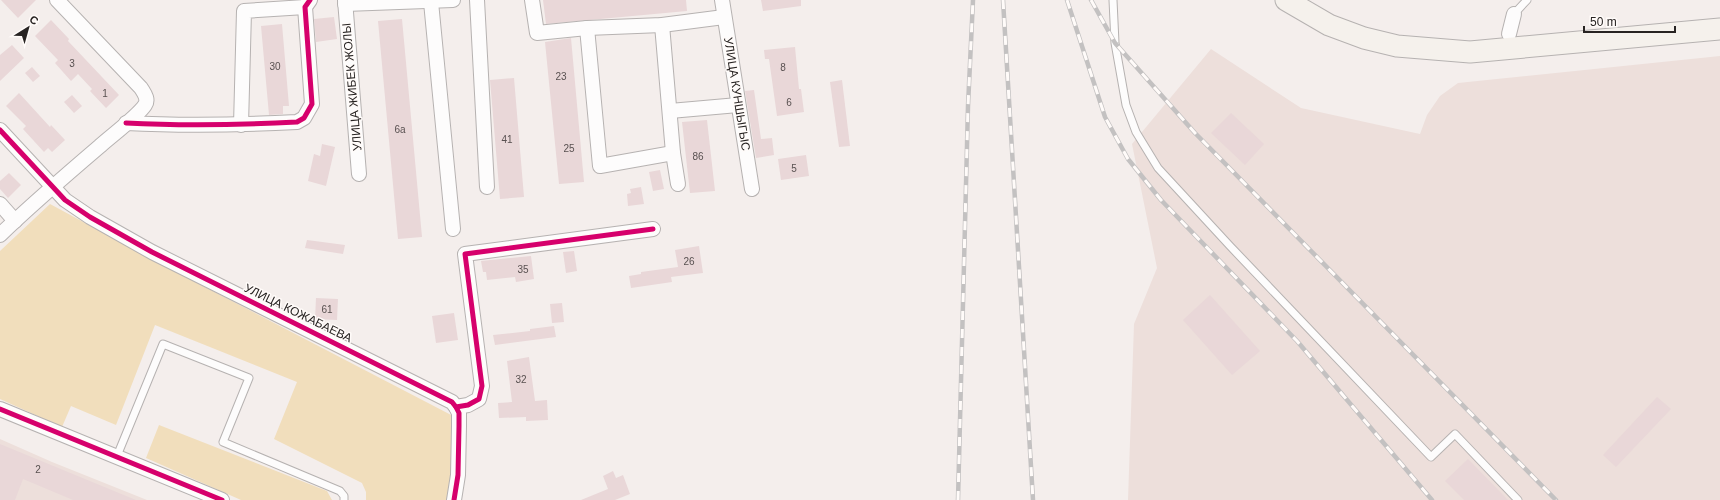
<svg xmlns="http://www.w3.org/2000/svg" width="1720" height="500" font-family="Helvetica,sans-serif">
	<rect width="100%" height="100%" fill="#f4eeec"/>
	<g fill="#eddfdb">
		<polygon points="1211,49 1301,108 1420,134 1427,115 1440,96 1458,83 1720,56 1720,500 1128,500 1134,324 1157,268 1132,144"/>
		<polygon points="0,439 52,462 147,500 0,500"/>
	</g>
	<g fill="#f1debc">
		<polygon points="50,204 176,272 455,417 449,500 366,500 366,492 362,483 274,439 297,382 155,325 116,425 71,406 62,427 0,399 0,251"/>
		<polygon points="159,425 327,491 332,500 241,500 146,458"/>
	</g>
	<g fill="#e9d7d8">
		<polygon points="1,0 36,0 18,18"/>
		<polygon points="543,0 686,0 687,11 546,24"/>
		<polygon points="761,0 801,0 801,6 763,11"/>
		<polygon points="334,17 337,39 316,42 314,19"/>
		<polygon points="402,19 422,237 398,239 378,21"/>
		<polygon points="51,20 69,39 68,41 119,95 106,108 90,91 92,89 78,74 71,81 55,63 58,60 35,36"/>
		<polygon points="282,24 289,106 283,106 283,114 269,115 261,26"/>
		<polygon points="571,38 584,182 559,184 545,42"/>
		<polygon points="12,45 24,58 0,81 0,55"/>
		<polygon points="795,47 799,89 801,89 804,112 777,116 769,59 765,59 764,50"/>
		<polygon points="32,67 40,76 33,82 25,73"/>
		<polygon points="514,78 524,197 500,199 490,80"/>
		<polygon points="842,80 850,146 839,147 830,82"/>
		<polygon points="754,90 761,139 772,138 774,155 756,158 745,91"/>
		<polygon points="19,93 50,127 51,125 65,140 52,152 48,148 44,152 23,129 26,126 6,106"/>
		<polygon points="72,95 82,106 74,113 64,102"/>
		<polygon points="1231,113 1264,144 1245,165 1211,133"/>
		<polygon points="707,120 715,191 690,193 682,122"/>
		<polygon points="322,144 335,147 326,186 308,181 314,154 320,156"/>
		<polygon points="806,155 809,176 781,180 778,159"/>
		<polygon points="660,170 664,189 653,191 649,172"/>
		<polygon points="9,173 21,185 8,198 0,189 0,181"/>
		<polygon points="641,187 644,204 628,206 627,194 631,193 630,189"/>
		<polygon points="307,240 345,245 343,254 305,248"/>
		<polygon points="699,246 703,273 671,277 672,282 631,288 629,276 641,274 641,272 678,267 675,250"/>
		<polygon points="574,251 577,271 566,273 563,252"/>
		<polygon points="531,256 534,279 516,282 515,277 487,280 486,272 483,272 481,261"/>
		<polygon points="1210,295 1260,351 1232,375 1183,320"/>
		<polygon points="316,298 338,299 337,320 315,319"/>
		<polygon points="562,303 564,322 552,323 550,304"/>
		<polygon points="454,313 458,340 436,343 432,316"/>
		<polygon points="554,326 556,337 495,345 493,335 530,331 530,329"/>
		<polygon points="529,357 535,401 547,400 548,420 526,421 526,417 499,418 498,403 512,402 507,361"/>
		<polygon points="1657,397 1671,409 1616,467 1603,455"/>
		<polygon points="0,444 136,500 73,500 23,479 15,500 0,500"/>
		<polygon points="1468,459 1508,500 1464,500 1445,481"/>
		<polygon points="613,471 616,478 623,475 630,494 615,500 581,500 608,489 603,476"/>
	</g>
	<g fill="none" stroke-linecap="round" stroke-linejoin="round">
		<defs>
			<g id="lane">
				<polyline points="1113,0 1115,43 1126,105 1136,132 1158,168 1230,246 1431,457 1455,434 1518,500"/>
				<polyline points="1514,14 1527,0"/>
				<polyline points="117,456 163,344 249,378 223,442 340,491 344,496 344,500"/>
			</g>
			<g id="street">
				<polyline points="345,0 359,174"/>
				<polyline points="477,0 487,187"/>
				<polyline points="532,0 537,33 587,28 662,25 724,17"/>
				<polyline points="722,0 752,189"/>
				<polyline points="431,2 453,229"/>
				<polyline points="345,4 453,0"/>
				<polyline points="662,25 673,153 678,184"/>
				<polyline points="587,28 600,166 673,153"/>
				<polyline points="1509,34 1514,14"/>
				<polyline points="670,111 738,105"/>
				<path d="M126,123c57,3 114,2 171,-1l7,-4 8,-14 -7,-97 5,-7"/>
				<polyline points="241,125 244,11 305,7"/>
				<polyline points="0,130 65,200 90,217 152,252 452,402 456,407 459,413 459,426 458,475 454,500"/>
				<polyline points="0,204 15,221"/>
				<path d="M0,235c32,-31 66,-60 100,-89 11,-10 38,-30 45,-41 4,-6 -1,-12 -4,-17l-84,-88"/>
				<polyline points="456,407 468,405 479,399 482,386 465,254 653,229"/>
				<polyline points="0,409 222,500"/>
			</g>
			<polyline id="secondary" points="1286,0 1329,25 1364,38 1397,46 1470,52 1720,29"/>
		</defs>
		<use href="#lane" stroke="#b6b2b1" stroke-width="9"/>
		<use href="#street" stroke="#b6b2b1" stroke-width="16"/>
		<use href="#secondary" stroke="#b6b2b1" stroke-width="23"/>
		<use href="#lane" stroke="#fdfcfc" stroke-width="7"/>
		<use href="#street" stroke="#fdfcfc" stroke-width="14"/>
		<use href="#secondary" stroke="#f5f1ec" stroke-width="21"/>
		<defs>
			<g id="rail">
				<polyline points="1003,0 1033,500"/>
				<polyline points="1067,0 1105,117 1128,159 1161,200 1297,341 1432,500"/>
				<polyline points="1091,0 1115,43 1195,133 1556,500"/>
				<polyline points="958,500 968,106 973,0"/>
			</g>
		</defs>
		<use href="#rail" stroke="#c3c1c1" stroke-width="4.5"/>
		<use href="#rail" stroke="#fffbf9" stroke-width="3" stroke-dasharray="9" stroke-linecap="butt"/>
		<defs>
			<g id="cycleway">
				<path d="M126,123c57,3 114,2 171,-1l7,-4 8,-14 -7,-97 5,-7"/>
				<polyline points="0,130 65,200 90,217 152,252 452,402 456,407 459,413 459,426 458,475 454,500"/>
				<polyline points="456,407 468,405 479,399 482,386 465,254 653,229"/>
				<polyline points="0,409 222,500"/>
			</g>
		</defs>
		<use href="#cycleway" stroke="#fffbf9" stroke-width="8"/>
		<use href="#cycleway" stroke="#d6006c" stroke-width="5"/>
	</g>
	<g text-anchor="middle" stroke-width="3" stroke-linejoin="round" paint-order="stroke">
		<g font-size="10" fill="#585050">
			<text x="72" y="67">3</text>
			<text x="275" y="70">30</text>
			<text x="783" y="71">8</text>
			<text x="561" y="80">23</text>
			<text x="105" y="97">1</text>
			<text x="789" y="106">6</text>
			<text x="400" y="133">6а</text>
			<text x="507" y="143">41</text>
			<text x="569" y="152">25</text>
			<text x="698" y="160">86</text>
			<text x="794" y="172">5</text>
			<text x="689" y="265">26</text>
			<text x="523" y="273">35</text>
			<text x="327" y="313">61</text>
			<text x="521" y="383">32</text>
			<text x="38" y="473">2</text>
		</g>
		<g font-size="12" fill="#272322" stroke="#fffbf9">
			<text transform="translate(352 87) rotate(-95)" y="4">УЛИЦА ЖИБЕК ЖОЛЫ</text>
			<text transform="translate(737 94) rotate(81)" y="4">УЛИЦА КУНШЫГЫС</text>
			<text transform="translate(298 313) rotate(26)" y="4">УЛИЦА КОЖАБАЕВА</text>
		</g>
	</g>
	<g transform="translate(28 28) rotate(37)" stroke="#fffbf9" stroke-width="3" paint-order="stroke">
	<path d="M0-3L7 15L0 10L-7 15Z" fill="#272322"/>
	<text y="-6" font-size="11" font-weight="bold" text-anchor="middle" fill="#272322">С</text>
	</g>
	<path d="M1584 26v6h91v-6" fill="none" stroke="#272322" stroke-width="2"/>
	<text x="1590" y="26" font-size="12" fill="#272322" stroke="#fffbf9" stroke-width="3" paint-order="stroke">50 m</text>
</svg>
